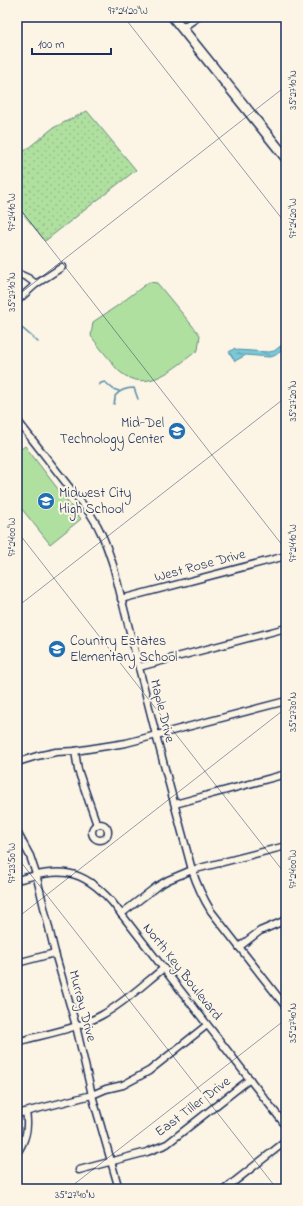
<svg xmlns="http://www.w3.org/2000/svg" width="303" height="1206" viewBox="0 0 303 1206" font-family="'Indie Flower',sans-serif">
	<style>
		.grass { fill: url(#grass-dots); stroke: #66887e }
		.garden { fill: #b0e09f; stroke: #66887e }
		.water { fill: url(#water-ripples); stroke: #548ba7 }
		.lines { fill: none; stroke-linecap: round; stroke-linejoin: round }
		.stream { stroke: #548ba7; stroke-width: 1.5 }
		.street-casing { stroke: #1b2f5e; stroke-width: 9 }
		.primary-casing { stroke: #1b2f5e; stroke-width: 12 }
		.street { stroke: #fcf5e5; stroke-width: 6 }
		.primary { stroke: #fcf5e5; stroke-width: 9 }
		.ticks { fill: none; stroke: #1b2f5e; stroke-width: 1; stroke-opacity: 0.45 }
		.labels { text-anchor: middle; dominant-baseline: central; stroke-width: 4; stroke-linejoin: round; paint-order: stroke }
		.poi-label { font-size: 14px; fill: #1b2f5e; stroke: #fcf5e5; text-anchor: start }
		.street-label { font-size: 14px; fill: #1b2f5e; stroke: #fcf5e5 }
		.neatline { fill: none; stroke: #1b2f5e; stroke-width: 1.5 }
		.ticks-label { font-size: 10px; text-anchor: middle; fill: #1b2f5e }
	</style>
	<defs>
		<pattern id="grass-dots" width="8" height="8" patternUnits="userSpaceOnUse"><rect width="8" height="8" fill="#b0e09f"/><path d="M2 2h.1M6 6h.1" fill="none" stroke="#97c08b" stroke-width="1.8" stroke-linecap="round"/></pattern>
		<pattern id="water-ripples" width="26" height="14" patternUnits="userSpaceOnUse"><rect width="26" height="14" fill="#7ac9d7"/><path d="M2 4q2-2 4 0t4 0M15 11q2-2 4 0t4 0" fill="none" stroke="#63a4b2"/></pattern>
	</defs>
	<rect width="100%" height="100%" fill="#fcf5e5"/>
	<filter id="ink" filterUnits="userSpaceOnUse"><feTurbulence type="fractalNoise" baseFrequency=".025" numOctaves="2"/><feDisplacementMap in="SourceGraphic" scale="8" xChannelSelector="R" yChannelSelector="G"/><feConvolveMatrix kernelMatrix="1 2 1 2 8 2 1 2 1" color-interpolation-filters="sRGB"/></filter>
	<g filter="url(#ink)">
		<polygon class="grass" points="87,111 136,170 45,241 17,206 17,157 53,128"/>
		<g class="garden">
			<path d="M149,282L157,283L200,335L198,350C175,367 148,395 120,372C116,369 113,364 110,360C103,352 97,344 91,336L93,322L117,306Z"/>
			<polygon points="25,446 81,519 50,544 17,503 17,452"/>
		</g>
		<polygon class="water" points="286,342 286,348 274,356 269,357 246,355 235,361 229,352 235,348 236,350 269,352 274,351"/>
		<g class="lines">
			<g class="stream">
				<polyline points="17,326 22,328 38,342"/>
				<polyline points="99,385 101,383 105,382 113,389 119,391"/>
				<path d="M114,404L115,399V396C120,390 127,388 134,388L138,399"/>
				<polyline points="49,1189 50,1187"/>
			</g>
			<defs>
				<g id="street">
					<polyline points="182,28 198,17"/>
					<polyline points="17,273 28,278 36,284"/>
					<polyline points="17,301 36,284 62,267"/>
					<path d="M17,420L91,515C102,531 107,547 113,565L156,735L192,870C197,885 203,898 211,911L286,1007"/>
					<polyline points="121,599 286,556"/>
					<polyline points="139,667 286,628"/>
					<polyline points="75,751 78,770 97,825"/>
					<polyline points="17,763 21,761 37,756 56,752 75,751 126,743 286,701"/>
					<polyline points="175,804 286,774"/>
					<circle cx="100" cy="832" r="8"/>
					<polyline points="17,832 30,856 36,874 55,953 76,1026 92,1095 119,1189"/>
					<path d="M17,880C60,868 81,867 112,902L286,1126"/>
					<polyline points="121,914 156,887 168,880 192,870 286,846"/>
					<polyline points="239,947 260,931 286,920"/>
					<polyline points="17,963 55,953"/>
					<path d="M17,1042C45,1034 77,1029 102,1015C124,1003 145,983 164,968"/>
					<polyline points="17,1114 92,1095 106,1089 123,1085 149,1071 207,1025"/>
					<path d="M17,1153C26,1140 29,1128 26,1112"/>
					<polyline points="79,1170 147,1152 167,1144 250,1079"/>
					<polyline points="225,1189 286,1141"/>
				</g>
				<polyline id="primary" points="173,17 286,158"/>
			</defs>
			<use href="#street" class="street-casing"/>
			<use href="#primary" class="primary-casing"/>
			<use href="#street" class="street"/>
			<use href="#primary" class="primary"/>
		</g>
	</g>
	<path class="ticks" d="M124,17L286,224M17,205L286,550M17,296L286,86M17,531L286,875M17,607L286,397M17,857L277,1189M17,918L286,708M17,1182L22,1189M68,1189L286,1019"/>
	<defs>
		<symbol id="school-disc" viewBox="-11 -11 22 22"><circle r="9.5" fill="#1f6fb2" stroke="#fcf5e5"/><path d="M0-5L7-2L0 1L-7-2ZM-4 1L0 2.5L4 1V4Q0 6-4 4Z" fill="#fff"/></symbol>
	</defs>
	<g fill-rule="evenodd">
		<use href="#school-disc" x="167" y="421" width="20" height="20"/>
		<use href="#school-disc" x="36" y="491" width="20" height="20"/>
		<use href="#school-disc" x="47" y="639" width="20" height="20"/>
	</g>
	<g class="labels">
		<g class="poi-label">
			<text x="164" y="423" text-anchor="end">Mid-Del<tspan x="164" dy="16">Technology Center</tspan></text>
			<text x="59" y="493">Midwest City<tspan x="59" dy="16">High School</tspan></text>
			<text x="70" y="641">Country Estates<tspan x="70" dy="16">Elementary School</tspan></text>
		</g>
		<g class="street-label">
			<text transform="translate(200 566) rotate(-15)">West Rose Drive</text>
			<text transform="translate(162 711) rotate(76)">Maple Drive</text>
			<text transform="translate(182 972) rotate(52)">North Key Boulevard</text>
			<text transform="translate(82 1006) rotate(75)">Murray Drive</text>
			<text transform="translate(193 1107) rotate(-37)">East Tiller Drive</text>
		</g>
	</g>
	<rect width="303" height="1206" fill="none" stroke="#fcf5e5" stroke-width="44"/>
	<path d="M32 48v6h79v-6" fill="none" stroke="#1b2f5e" stroke-width="2"/>
	<text x="38" y="48" font-size="12" fill="#1b2f5e" stroke="#fcf5e5" stroke-width="3" paint-order="stroke">100 m</text>
	<rect x="22" y="22" width="259" height="1162" class="neatline"/>
	<g class="ticks-label">
		<text x="128" y="14">97°24'20"W</text>
		<text transform="translate(292 90) rotate(-90)" y="4">35°27'10"N</text>
		<text transform="translate(11 212) rotate(-90)" y="4">97°24'10"W</text>
		<text transform="translate(292 218) rotate(-90)" y="4">97°24'20"W</text>
		<text transform="translate(11 292) rotate(-90)" y="4">35°27'10"N</text>
		<text transform="translate(292 401) rotate(-90)" y="4">35°27'20"N</text>
		<text transform="translate(11 537) rotate(-90)" y="4">97°24'00"W</text>
		<text transform="translate(292 543) rotate(-90)" y="4">97°24'10"W</text>
		<text transform="translate(292 712) rotate(-90)" y="4">35°27'30"N</text>
		<text transform="translate(11 863) rotate(-90)" y="4">97°23'50"W</text>
		<text transform="translate(292 869) rotate(-90)" y="4">97°24'00"W</text>
		<text transform="translate(292 1023) rotate(-90)" y="4">35°27'40"N</text>
		<text x="75" y="1198">35°27'40"N</text>
	</g>
</svg>
